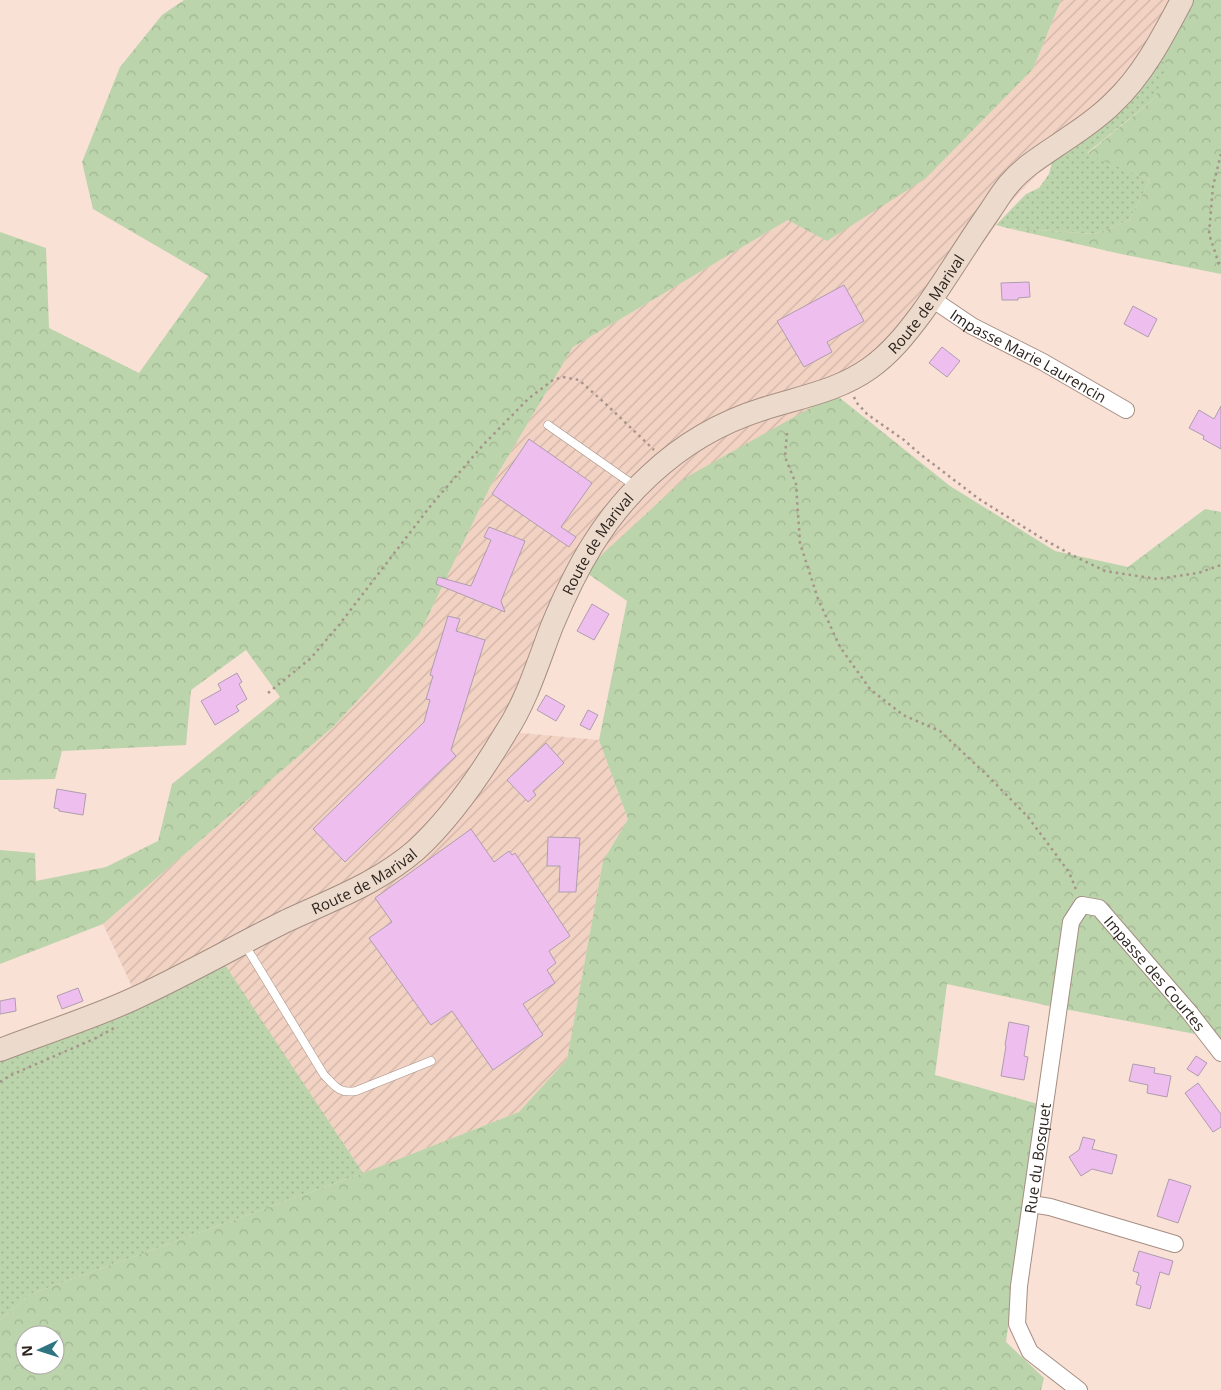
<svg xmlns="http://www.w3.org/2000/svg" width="1221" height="1390" viewBox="0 0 1221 1390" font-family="'Open Sans',sans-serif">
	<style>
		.industrial { fill: url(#industrial-furrows) }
		.green { fill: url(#green-dots) }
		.forest { fill: url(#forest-crowns); fill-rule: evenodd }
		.building { fill: #eebfee; stroke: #ae9dae }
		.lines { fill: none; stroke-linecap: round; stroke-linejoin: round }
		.lane-casing { stroke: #a58e83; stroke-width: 9 }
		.street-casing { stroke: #a58e83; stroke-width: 18 }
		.secondary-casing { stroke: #a58e83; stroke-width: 24 }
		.path { stroke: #a6948b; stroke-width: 2.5; stroke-dasharray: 2.5 4; stroke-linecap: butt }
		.lane { stroke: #fff; stroke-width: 8 }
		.street { stroke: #fff; stroke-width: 16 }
		.secondary { stroke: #ecdbcc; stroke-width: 22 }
		.labels { text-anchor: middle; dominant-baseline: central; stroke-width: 4; stroke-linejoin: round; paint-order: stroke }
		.street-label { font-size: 15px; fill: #2c231e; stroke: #fff }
	</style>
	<defs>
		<pattern id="industrial-furrows" width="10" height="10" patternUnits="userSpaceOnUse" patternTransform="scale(1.25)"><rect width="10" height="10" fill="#f2d2c3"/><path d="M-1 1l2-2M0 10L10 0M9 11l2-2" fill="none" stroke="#d0b4a7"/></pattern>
		<pattern id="green-dots" width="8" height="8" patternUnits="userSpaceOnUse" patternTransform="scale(1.25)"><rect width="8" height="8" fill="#bbd4ab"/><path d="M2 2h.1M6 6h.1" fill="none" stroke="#a1b693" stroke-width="1.8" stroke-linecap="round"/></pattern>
		<pattern id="forest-crowns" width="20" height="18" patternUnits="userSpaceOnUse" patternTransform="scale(1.25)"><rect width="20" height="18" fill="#bbd4ab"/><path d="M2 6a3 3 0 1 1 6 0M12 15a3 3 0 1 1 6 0" fill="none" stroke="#a1b693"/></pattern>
	</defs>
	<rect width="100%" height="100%" fill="#f9e1d5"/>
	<polygon class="industrial" points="1061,0 1187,0 1053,158 1006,206 996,225 902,348 584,571 511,732 599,740 628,819 603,861 567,1059 519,1112 363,1173 223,963 140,1004 103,924 334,726 420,633 490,487 573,347 788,220 1033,69"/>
	<g class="green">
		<polygon points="1157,59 1169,64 1155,98 1087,153 1150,180 1129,220 1095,234 1007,228 996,225 1026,194 1039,188 1049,174 1053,158"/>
		<polygon points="223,962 363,1173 31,1294 0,1320 0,1053"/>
	</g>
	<g class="forest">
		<polygon points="184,0 1061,0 1033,69 925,179 827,241 788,220 573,347 490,487 420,633 334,726 103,924 0,964 0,850 35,853 36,881 106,867 158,841 172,784 280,697 246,650 191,690 186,745 62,751 55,779 0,780 0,232 46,248 49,328 139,373 208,276 93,209 82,162 120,67 162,15"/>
		<polygon points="1187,0 1221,0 1221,274 1121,254 1007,228 1095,234 1129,220 1150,180 1087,154 1155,98 1168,64 1157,59"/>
		<path d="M835,394L950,486L1055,551L1128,567L1205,509L1221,512V1039L1054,1007L947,984L935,1075L1038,1104L1006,1342L1044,1378L1041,1390H0V1320L31,1294L363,1173L519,1112L567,1059L603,861L628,819L599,740L627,601L584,571L685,478ZM25,1335H55V1365H25Z"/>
	</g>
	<g class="building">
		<polygon points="1029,282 1030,297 1018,298 1018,300 1002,300 1001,283"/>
		<polygon points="844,285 864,321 827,342 832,352 804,367 777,321"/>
		<polygon points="1133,306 1157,319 1148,337 1124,324"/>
		<polygon points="942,347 960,361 947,377 929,363"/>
		<polygon points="1221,406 1221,449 1203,439 1204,436 1189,428 1199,410 1214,419"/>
		<polygon points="529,439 592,483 561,527 576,537 569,547 492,494"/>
		<polygon points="489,527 525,541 501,601 505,612 436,584 438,577 471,586 491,540 484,537"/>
		<polygon points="592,604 609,614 594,640 577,631"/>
		<polygon points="448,616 460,619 456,631 485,640 451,750 456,756 345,862 313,829 424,722 430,700 426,699 433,676 430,675"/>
		<polygon points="237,673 242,682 239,684 247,699 236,706 239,711 215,725 201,701 221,690 218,684"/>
		<polygon points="546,695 565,706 556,721 537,710"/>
		<polygon points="588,710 598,715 590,730 580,725"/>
		<polygon points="546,743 564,763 533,791 536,795 528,802 507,780"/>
		<polygon points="57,789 86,794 83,815 59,811 59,809 54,808"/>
		<polygon points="471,829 494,862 509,851 512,855 515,853 570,936 549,951 556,963 547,970 555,983 523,1004 543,1035 493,1070 452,1011 431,1025 369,938 392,922 375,898"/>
		<polygon points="548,837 580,838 576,892 559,892 560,866 547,866"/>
		<polygon points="78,988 83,1001 62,1009 57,996"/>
		<polygon points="15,998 16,1011 0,1014 0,1001"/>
		<polygon points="1009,1022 1029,1026 1024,1056 1028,1057 1024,1080 1001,1076 1006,1046 1005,1045"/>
		<polygon points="1196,1056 1207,1063 1198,1076 1187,1069"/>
		<polygon points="1133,1064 1155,1068 1154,1073 1171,1076 1167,1097 1147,1093 1148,1085 1129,1081"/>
		<polygon points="1198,1083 1221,1114 1221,1127 1213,1132 1185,1093"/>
		<polygon points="1083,1137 1095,1140 1092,1149 1117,1155 1112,1174 1092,1169 1081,1176 1069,1157 1079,1150"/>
		<polygon points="1169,1179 1191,1186 1178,1223 1157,1216"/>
		<polygon points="1139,1251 1173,1261 1169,1275 1160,1272 1150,1309 1136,1305 1141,1286 1136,1284 1139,1273 1133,1271"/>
	</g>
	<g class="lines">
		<defs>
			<g id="lane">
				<polyline points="548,425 635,486"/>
				<path d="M245,945L324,1075C335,1086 339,1094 356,1091L431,1061"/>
			</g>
			<g id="street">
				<path id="s1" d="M932,299L972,326L1043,362L1126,410"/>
				<polyline points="1031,1204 1050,1207 1175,1244"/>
				<path id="s2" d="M1079,1390L1030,1352L1017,1324L1019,1286L1071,922L1082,905L1099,908L1190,1013L1221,1053"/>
			</g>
			<g id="secondary">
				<path id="s3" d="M0,1050C44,1033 89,1019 131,1000C184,976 234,947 286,921C331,900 378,883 416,850C452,817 481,774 506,732C527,700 538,662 552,626C576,568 603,518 650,475C682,445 721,422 763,409C800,397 838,391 870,368C891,353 906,334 921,314C945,281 966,245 990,211C996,202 1002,192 1009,184C1025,165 1048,152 1068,138C1083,128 1100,116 1113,103C1143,75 1163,36 1182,0"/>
			</g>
		</defs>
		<use href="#lane" class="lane-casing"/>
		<use href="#street" class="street-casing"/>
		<use href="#secondary" class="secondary-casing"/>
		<g class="path">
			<polyline points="1221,154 1213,186 1209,234 1219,264 1221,265"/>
			<polyline points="854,397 856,402 867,414 904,440 920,454 979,499 1043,539 1074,556 1105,571 1157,579 1198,573 1221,565"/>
			<polyline points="787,433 785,457 796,484 800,543 818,599 840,647 870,689 903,715 940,731 988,776 1028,817 1069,872 1077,892"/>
			<polyline points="268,693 311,658 339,625 432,504 484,444 528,399 553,380 563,377 579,380 608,406 654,450"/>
			<polyline points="0,1082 11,1075 96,1038 114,1028"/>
		</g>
		<use href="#lane" class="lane"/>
		<use href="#street" class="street"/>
		<use href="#secondary" class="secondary"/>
	</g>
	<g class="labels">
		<g class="street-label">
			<text stroke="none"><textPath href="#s3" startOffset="1242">Route de Marival</textPath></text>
			<text stroke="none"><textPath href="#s1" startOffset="112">Impasse Marie Laurencin</textPath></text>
			<text stroke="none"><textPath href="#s3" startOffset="822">Route de Marival</textPath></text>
			<text stroke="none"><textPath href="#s3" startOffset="402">Route de Marival</textPath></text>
			<text stroke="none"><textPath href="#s2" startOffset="622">Impasse des Courtes</textPath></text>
			<text stroke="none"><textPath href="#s2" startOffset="260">Rue du Bosquet</textPath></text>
		</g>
	</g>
	<g transform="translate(40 1350) rotate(266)"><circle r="24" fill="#ffffff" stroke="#aba7a5"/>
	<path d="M0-4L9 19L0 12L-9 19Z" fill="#2e7581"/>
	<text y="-8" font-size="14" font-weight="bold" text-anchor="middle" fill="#2c231e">N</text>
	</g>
</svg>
